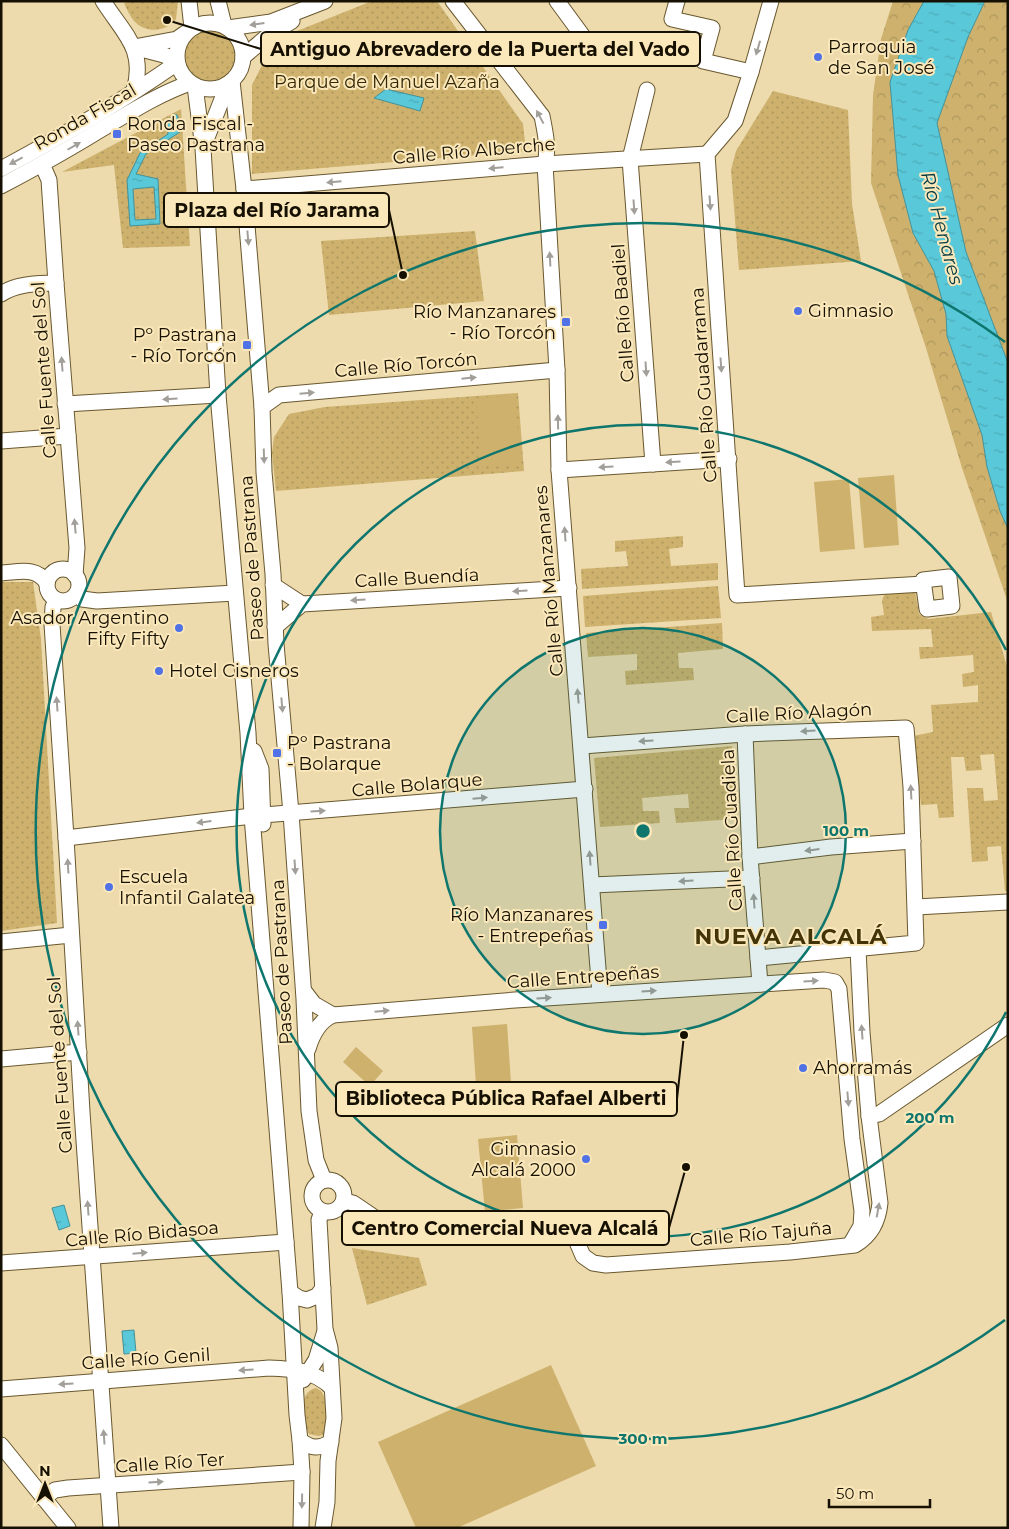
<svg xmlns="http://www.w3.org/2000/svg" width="1009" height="1529" viewBox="0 0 1009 1529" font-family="Montserrat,sans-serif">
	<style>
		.green { fill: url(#green-dots) }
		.forest { fill: url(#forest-crowns) }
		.pitch { fill: #cdb16d }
		.water { fill: url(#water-ripples); stroke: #459198; fill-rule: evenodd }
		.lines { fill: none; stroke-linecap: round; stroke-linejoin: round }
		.minor-casing { stroke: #69582f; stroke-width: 17 }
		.minor { stroke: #fff; stroke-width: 15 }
		.oneway { fill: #a29f9a }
		.ring { fill: none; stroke: #0f766e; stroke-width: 2.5 }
		.poi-dot { fill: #5072e6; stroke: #fae7ba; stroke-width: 2 }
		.labels { text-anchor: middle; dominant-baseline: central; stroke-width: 4; stroke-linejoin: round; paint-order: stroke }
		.poi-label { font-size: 18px; fill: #161002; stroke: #fae7ba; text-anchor: start }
		.park-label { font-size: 18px; fill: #362906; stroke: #fae7ba }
		.street-label { font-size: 18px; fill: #161002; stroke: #fae7ba }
		.water-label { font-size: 19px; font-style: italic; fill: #053b42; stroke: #fae7ba }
		.district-label { font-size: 22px; font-weight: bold; letter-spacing: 1px; fill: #433407; stroke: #fae7ba }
		.centre { fill: #0f766e; stroke: #fae7ba; stroke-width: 2.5 }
		.ring-label { font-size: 15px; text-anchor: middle; font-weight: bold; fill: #0f766e; stroke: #fae7ba; stroke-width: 4; stroke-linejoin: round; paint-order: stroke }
		.leader { fill: none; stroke: #161002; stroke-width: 2 }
		.callout-dot { fill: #161002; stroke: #fae7ba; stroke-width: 2 }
		.callout { fill: #fae7ba; stroke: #161002; stroke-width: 2 }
		.callout-label { font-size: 19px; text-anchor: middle; font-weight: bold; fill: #161002 }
	</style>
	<defs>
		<pattern id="green-dots" width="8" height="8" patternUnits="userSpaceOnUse" patternTransform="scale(1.25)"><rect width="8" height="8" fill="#cdb16d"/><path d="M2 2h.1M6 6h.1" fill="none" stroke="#af975d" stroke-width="1.8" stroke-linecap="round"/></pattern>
		<pattern id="forest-crowns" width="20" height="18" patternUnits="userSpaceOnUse" patternTransform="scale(1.25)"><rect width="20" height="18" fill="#cdb16d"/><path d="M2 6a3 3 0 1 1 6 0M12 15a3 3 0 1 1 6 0" fill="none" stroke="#af975d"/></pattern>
		<pattern id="water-ripples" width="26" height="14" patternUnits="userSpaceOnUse" patternTransform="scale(1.25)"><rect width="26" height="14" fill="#59c8d8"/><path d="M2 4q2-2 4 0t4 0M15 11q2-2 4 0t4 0" fill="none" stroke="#4dabb8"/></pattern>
	</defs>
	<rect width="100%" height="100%" fill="#eddaad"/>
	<g class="green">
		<path d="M132,1H178L176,19C166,32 146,34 134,21C130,16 127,10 124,3Z"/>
		<polygon points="372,1 437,1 523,124 526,151 252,174 252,85 265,59 287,35"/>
		<circle cx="210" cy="56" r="25"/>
		<polygon points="773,91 848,110 852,204 861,261 739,270 731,170 736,151"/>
		<polygon points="181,109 190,246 123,248 114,165 62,172"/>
		<polygon points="475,231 484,301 329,315 321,241"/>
		<polygon points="518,393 524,471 276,491 272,453 274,437 289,414 325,407"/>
		<polygon points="683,536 683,547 669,549 671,566 718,563 718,580 582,589 581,569 628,566 626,551 615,552 615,541"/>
		<polygon points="1,582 33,582 41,639 57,923 1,931"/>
		<polygon points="914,585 919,614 928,619 991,612 1008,670 1008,891 1005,891 1001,846 987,847 988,861 972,862 967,788 983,788 984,801 998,800 994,754 980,755 982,770 966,771 964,757 951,757 954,817 939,818 937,804 921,805 913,736 933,732 931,705 978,702 978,685 963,687 962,674 974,672 973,655 920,659 919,647 933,647 931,629 872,631 871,617 884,615 882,601 887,586"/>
		<polygon points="718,586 721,618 585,627 583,596"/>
		<polygon points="722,623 723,649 678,653 679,668 693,668 694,680 626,685 625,671 637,670 637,654 588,657 586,633"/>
		<polygon points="732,746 736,819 676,823 674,808 689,808 688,794 642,798 643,811 659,811 660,823 600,827 594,758"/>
		<polygon points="352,1248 419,1258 427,1285 367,1305"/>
		<path d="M316,1388L321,1391C329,1403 330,1422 323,1435L318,1436L309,1434C302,1423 297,1391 316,1388Z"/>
	</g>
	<g class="forest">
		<polygon points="893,1 924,1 908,30 890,82 898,175 913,233 934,271 946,314 947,336 982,435 987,467 1000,511 1008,529 1008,603 962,468 926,348 871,183 873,95 881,39"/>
		<polygon points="985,1 1008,1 1008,363 966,252 937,123 968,37"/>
	</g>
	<g class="pitch">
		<polygon points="515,396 521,463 481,466 476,398"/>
		<polygon points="894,475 899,545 864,548 858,478"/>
		<polygon points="849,479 855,549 820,552 814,482"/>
		<polygon points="507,1024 511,1083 476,1085 472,1027"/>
		<polygon points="356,1047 383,1071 370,1086 343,1062"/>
		<polygon points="517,1135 523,1208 485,1212 478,1139"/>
		<polygon points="551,1365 596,1466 457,1528 416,1528 378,1442"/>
	</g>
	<g class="water">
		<polygon points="924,1 985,1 968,37 937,123 966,252 1008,363 1008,529 1000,511 987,467 982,435 947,336 946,314 934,271 913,233 898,175 890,82 908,30"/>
		<polygon points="386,89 424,98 420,111 374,98"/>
		<path d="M174,114L177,115C180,121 177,127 180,132L146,154L136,174L158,179L160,224L130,226L127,180L140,153L168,134L167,121ZM154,187L156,219L135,220L133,189Z"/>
		<polygon points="64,1205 70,1226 59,1230 52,1208"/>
		<polygon points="134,1330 136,1353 124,1354 122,1331"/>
	</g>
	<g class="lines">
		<defs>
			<g id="minor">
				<path d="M103,1C124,34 146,49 134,91"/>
				<polyline points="189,1 192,28"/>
				<polyline points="218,1 224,25"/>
				<path d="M453,1L542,116C545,131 549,149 545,164L557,370L559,470L600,994"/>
				<polyline points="557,1 590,46"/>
				<polyline points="677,1 672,19 712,28 703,61 751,72"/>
				<polyline points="771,1 751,72 735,121 707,154 737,595 924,584"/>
				<circle cx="210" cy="56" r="33"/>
				<polyline points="228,28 271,22 325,1"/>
				<polyline points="134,47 177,39 184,34"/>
				<polyline points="141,49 164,55 176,60"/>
				<polyline points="243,57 269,35 292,21"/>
				<polyline points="232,81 244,189 262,407 264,472 273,574 276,644 291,813 304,999 309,1111 316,1160 324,1180"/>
				<polyline points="195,86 203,148 218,395 248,733 252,816 290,1292 297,1415 300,1440 302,1472 301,1528"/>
				<polyline points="647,90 630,159 653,464"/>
				<polyline points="204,145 228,84"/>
				<polyline points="42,164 49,180 56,283 77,548 75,575"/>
				<path d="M1,169C61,137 121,102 177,63"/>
				<path d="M1,186C33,169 64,152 95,133C126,115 156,95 190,83"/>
				<polyline points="244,189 545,164 707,154"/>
				<path d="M1,294C18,283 37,284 56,283"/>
				<polyline points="65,404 218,395"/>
				<polyline points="262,407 279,395 557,370"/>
				<polyline points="1,441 68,436"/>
				<polyline points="559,470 729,459"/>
				<circle cx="63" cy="585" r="16"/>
				<path d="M1,573C19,572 36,566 47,583"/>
				<polygon points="949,577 952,606 927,609 923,580"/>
				<polyline points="273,585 302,604"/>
				<polyline points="76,595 82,599 97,601 235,593"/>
				<polyline points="57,600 53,607 52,624 66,838 82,1112 111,1528"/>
				<polyline points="275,627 302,604 569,588"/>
				<polyline points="745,734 750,857 760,984"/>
				<polyline points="582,746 745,734 906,728 911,787 916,943 758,958"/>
				<polyline points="254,751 261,769 263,824"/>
				<polyline points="66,838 252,816 585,789"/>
				<polyline points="750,857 831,847 913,841"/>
				<polyline points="592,885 752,878"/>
				<polyline points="916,907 1008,902"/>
				<polyline points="1,942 71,935"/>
				<polyline points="304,991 314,1004 333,1015"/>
				<path d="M308,1049C312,1035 319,1021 333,1015L515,1000L824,980L835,982L839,989L852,1139L862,1211L861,1226L850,1245"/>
				<polyline points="1,1059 79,1052"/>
				<polyline points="869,1116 879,1114 1008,1025"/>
				<circle cx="328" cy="1196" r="16"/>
				<path d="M344,1201L353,1203L384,1224L409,1230L534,1222H559L566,1227L577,1242L583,1256L593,1263L606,1265L790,1252L855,1245C871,1235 878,1222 880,1203L869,1116L862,1032L858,949"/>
				<polyline points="322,1211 319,1220 325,1329 330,1348 334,1418 328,1461 327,1502 323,1528"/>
				<polyline points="1,1263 286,1242"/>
				<polyline points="290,1292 299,1298 307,1300 317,1296 323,1288"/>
				<polyline points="303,1380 316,1360 325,1331"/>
				<path d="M1,1389L269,1368C293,1369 314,1370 332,1388"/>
				<path d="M300,1440C311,1449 319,1449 331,1442"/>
				<polyline points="1,1445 68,1528"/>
				<polyline points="43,1498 55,1490 68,1488 302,1472"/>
			</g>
		</defs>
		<use href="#minor" class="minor-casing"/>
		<use href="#minor" class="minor"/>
	</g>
	<defs><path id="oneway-solid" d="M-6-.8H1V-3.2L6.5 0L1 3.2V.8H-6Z" transform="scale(1.25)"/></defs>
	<g class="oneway">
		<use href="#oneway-solid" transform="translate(257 24) rotate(172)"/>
		<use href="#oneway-solid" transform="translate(758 48) rotate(106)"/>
		<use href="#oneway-solid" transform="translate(540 117) rotate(-118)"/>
		<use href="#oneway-solid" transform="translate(74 146) rotate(-30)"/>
		<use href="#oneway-solid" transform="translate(16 161) rotate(152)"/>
		<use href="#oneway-solid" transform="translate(496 168) rotate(175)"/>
		<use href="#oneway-solid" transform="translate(334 182) rotate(175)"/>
		<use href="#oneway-solid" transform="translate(710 203) rotate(86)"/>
		<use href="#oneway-solid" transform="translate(634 207) rotate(86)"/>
		<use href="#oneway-solid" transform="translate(248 238) rotate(85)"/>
		<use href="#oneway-solid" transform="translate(550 259) rotate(-93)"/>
		<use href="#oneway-solid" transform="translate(62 364) rotate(-94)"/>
		<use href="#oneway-solid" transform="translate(721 365) rotate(86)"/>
		<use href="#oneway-solid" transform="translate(646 369) rotate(86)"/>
		<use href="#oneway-solid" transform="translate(469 378) rotate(-6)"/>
		<use href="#oneway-solid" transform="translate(307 393) rotate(-5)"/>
		<use href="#oneway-solid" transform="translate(170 399) rotate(177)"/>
		<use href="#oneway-solid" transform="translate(558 422) rotate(-91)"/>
		<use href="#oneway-solid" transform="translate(264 456) rotate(88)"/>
		<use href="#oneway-solid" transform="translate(673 462) rotate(176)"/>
		<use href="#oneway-solid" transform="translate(606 467) rotate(176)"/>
		<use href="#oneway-solid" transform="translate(75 526) rotate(-95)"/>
		<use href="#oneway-solid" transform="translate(565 534) rotate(-94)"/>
		<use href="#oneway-solid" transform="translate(520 591) rotate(177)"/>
		<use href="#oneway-solid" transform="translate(358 600) rotate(177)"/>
		<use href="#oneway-solid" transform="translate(578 696) rotate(-95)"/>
		<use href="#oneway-solid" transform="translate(57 704) rotate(-94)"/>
		<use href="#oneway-solid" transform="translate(282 705) rotate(85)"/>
		<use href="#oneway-solid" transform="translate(808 731) rotate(177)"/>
		<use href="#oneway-solid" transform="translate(646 741) rotate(176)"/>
		<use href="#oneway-solid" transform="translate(911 792) rotate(-93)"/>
		<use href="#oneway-solid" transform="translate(480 798) rotate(-5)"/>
		<use href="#oneway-solid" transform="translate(318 811) rotate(-4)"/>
		<use href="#oneway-solid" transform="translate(204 822) rotate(173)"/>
		<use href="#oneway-solid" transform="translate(812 850) rotate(173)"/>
		<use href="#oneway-solid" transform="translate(590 858) rotate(-94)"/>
		<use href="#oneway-solid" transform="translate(68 866) rotate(-93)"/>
		<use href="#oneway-solid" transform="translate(295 867) rotate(86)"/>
		<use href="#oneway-solid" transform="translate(686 881) rotate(177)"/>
		<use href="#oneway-solid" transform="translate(754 901) rotate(-94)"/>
		<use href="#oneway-solid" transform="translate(811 981) rotate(-4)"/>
		<use href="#oneway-solid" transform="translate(649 991) rotate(-4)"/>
		<use href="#oneway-solid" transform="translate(544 998) rotate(-4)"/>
		<use href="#oneway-solid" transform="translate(382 1011) rotate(-5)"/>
		<use href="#oneway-solid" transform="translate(78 1028) rotate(-94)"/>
		<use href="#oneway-solid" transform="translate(862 1032) rotate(-94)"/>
		<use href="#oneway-solid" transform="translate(848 1099) rotate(85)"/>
		<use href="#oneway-solid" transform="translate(88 1208) rotate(-94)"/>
		<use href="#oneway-solid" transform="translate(878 1210) rotate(-80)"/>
		<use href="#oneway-solid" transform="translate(140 1253) rotate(-5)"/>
		<use href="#oneway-solid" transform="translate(246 1370) rotate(176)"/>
		<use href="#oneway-solid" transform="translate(66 1384) rotate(176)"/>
		<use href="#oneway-solid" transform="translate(104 1437) rotate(-94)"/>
		<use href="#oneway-solid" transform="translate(156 1482) rotate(-4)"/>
		<use href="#oneway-solid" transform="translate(302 1501) rotate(91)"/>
	</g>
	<circle cx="643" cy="831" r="203" fill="#0f766e" fill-opacity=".12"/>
	<g class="ring">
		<circle cx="643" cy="831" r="203"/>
		<path d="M1006 1012A406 406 0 1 1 1006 650"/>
		<path d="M1005 1320A608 608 0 1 1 1005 342"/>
	</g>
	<g class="poi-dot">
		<circle cx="818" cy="57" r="5"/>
		<rect x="112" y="129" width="10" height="10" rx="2.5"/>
		<circle cx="798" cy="311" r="5"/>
		<rect x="561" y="317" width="10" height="10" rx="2.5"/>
		<rect x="242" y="340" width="10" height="10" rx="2.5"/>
		<circle cx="179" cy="628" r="5"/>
		<circle cx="159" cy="671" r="5"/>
		<rect x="272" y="748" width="10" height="10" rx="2.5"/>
		<circle cx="109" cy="887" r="5"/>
		<rect x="598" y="920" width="10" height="10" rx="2.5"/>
		<circle cx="803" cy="1068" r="5"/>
		<circle cx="586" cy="1159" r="5"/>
	</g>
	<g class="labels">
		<g class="poi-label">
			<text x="828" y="47">Parroquia<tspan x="828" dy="21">de San José</tspan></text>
			<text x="127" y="124">Ronda Fiscal -<tspan x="127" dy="21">Paseo Pastrana</tspan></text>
			<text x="808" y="311">Gimnasio</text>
			<text x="556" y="312" text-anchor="end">Río Manzanares<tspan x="556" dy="21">- Río Torcón</tspan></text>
			<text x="237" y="335" text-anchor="end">Pº Pastrana<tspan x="237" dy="21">- Río Torcón</tspan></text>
			<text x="169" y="618" text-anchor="end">Asador Argentino<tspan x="169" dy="21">Fifty Fifty</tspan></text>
			<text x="169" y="671">Hotel Cisneros</text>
			<text x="287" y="743">Pº Pastrana<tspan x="287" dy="21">- Bolarque</tspan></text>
			<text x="119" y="877">Escuela<tspan x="119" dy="21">Infantil Galatea</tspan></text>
			<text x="593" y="915" text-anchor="end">Río Manzanares<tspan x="593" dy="21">- Entrepeñas</tspan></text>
			<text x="813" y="1068">Ahorramás</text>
			<text x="576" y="1149" text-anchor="end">Gimnasio<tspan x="576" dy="21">Alcalá 2000</tspan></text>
		</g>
		<g class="park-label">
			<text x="387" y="82">Parque de Manuel Azaña</text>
		</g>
		<g class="street-label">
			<text transform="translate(85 117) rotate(-30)">Ronda Fiscal</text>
			<text transform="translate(474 151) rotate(-5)">Calle Río Alberche</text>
			<text transform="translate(623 313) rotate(-94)">Calle Río Badiel</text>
			<text transform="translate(406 365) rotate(-5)">Calle Río Torcón</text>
			<text transform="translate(44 370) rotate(-94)">Calle Fuente del Sol</text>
			<text transform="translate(704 385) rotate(-94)">Calle Río Guadarrama</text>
			<text transform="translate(252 558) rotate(-94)">Paseo de Pastrana</text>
			<text transform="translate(417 578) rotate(-3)">Calle Buendía</text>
			<text transform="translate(549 581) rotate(-95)">Calle Río Manzanares</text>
			<text transform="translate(799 713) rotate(-3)">Calle Río Alagón</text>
			<text transform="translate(417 785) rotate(-5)">Calle Bolarque</text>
			<text transform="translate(732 830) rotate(-93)">Calle Río Guadiela</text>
			<text transform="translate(282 962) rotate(-93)">Paseo de Pastrana</text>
			<text transform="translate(583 977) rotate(-4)">Calle Entrepeñas</text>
			<text transform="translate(60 1065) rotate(-94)">Calle Fuente del Sol</text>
			<text transform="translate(142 1234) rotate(-5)">Calle Río Bidasoa</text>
			<text transform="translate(761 1234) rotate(-5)">Calle Río Tajuña</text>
			<text transform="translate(146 1359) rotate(-4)">Calle Río Genil</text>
			<text transform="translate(170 1463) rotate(-4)">Calle Río Ter</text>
		</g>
		<g class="water-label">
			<text transform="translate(942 228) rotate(75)">Río Henares</text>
		</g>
		<g class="district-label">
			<text x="791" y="936">NUEVA ALCALÁ</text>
		</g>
	</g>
	<circle cx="643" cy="831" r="8" class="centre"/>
	<g class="ring-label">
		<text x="846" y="836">100 m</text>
		<text x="930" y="1123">200 m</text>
		<text x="643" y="1444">300 m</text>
	</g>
	<path class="leader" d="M167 20L261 49M403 275L389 210M684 1035L677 1099M686 1167L669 1228"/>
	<g class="callout-dot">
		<circle cx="167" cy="20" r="5"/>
		<circle cx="403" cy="275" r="5"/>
		<circle cx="684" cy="1035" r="5"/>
		<circle cx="686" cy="1167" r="5"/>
	</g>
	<g class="callout">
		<rect x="261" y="32" width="439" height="34" rx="5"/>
		<rect x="164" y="193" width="225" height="34" rx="5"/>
		<rect x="336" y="1082" width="341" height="34" rx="5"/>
		<rect x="342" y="1211" width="327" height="34" rx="5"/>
	</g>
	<g class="callout-label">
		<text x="480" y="56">Antiguo Abrevadero de la Puerta del Vado</text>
		<text x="277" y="217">Plaza del Río Jarama</text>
		<text x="506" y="1105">Biblioteca Pública Rafael Alberti</text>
		<text x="505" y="1235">Centro Comercial Nueva Alcalá</text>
	</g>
	<rect width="1009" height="1529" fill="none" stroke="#161002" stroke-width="5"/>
	<g transform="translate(45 1484)" stroke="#fae7ba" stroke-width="4" paint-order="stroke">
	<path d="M0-4L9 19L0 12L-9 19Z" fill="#161002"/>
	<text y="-8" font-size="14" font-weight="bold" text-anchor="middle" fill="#161002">N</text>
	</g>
	<path d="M829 1499v8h101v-8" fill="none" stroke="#161002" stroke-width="2.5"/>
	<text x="836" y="1499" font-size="15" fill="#161002" stroke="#fae7ba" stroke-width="4" paint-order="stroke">50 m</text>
</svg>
